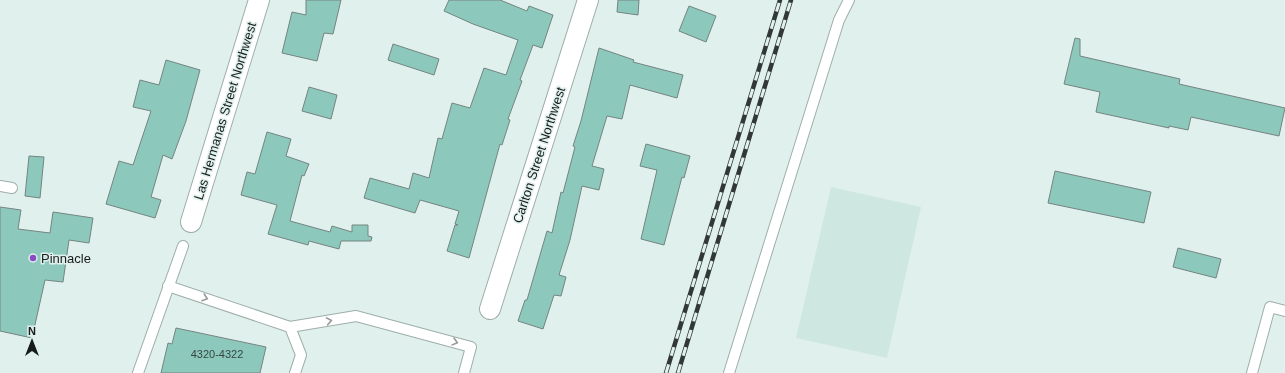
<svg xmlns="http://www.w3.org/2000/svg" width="1285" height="373" viewBox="0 0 1285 373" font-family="Arial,sans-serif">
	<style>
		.built { fill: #cee7e1 }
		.building { fill: #8cc9bc; stroke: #758480 }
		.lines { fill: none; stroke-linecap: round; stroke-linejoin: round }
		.lane-casing { stroke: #9eaeaa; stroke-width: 12 }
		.street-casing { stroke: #9eaeaa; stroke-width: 22 }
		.lane { stroke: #fff; stroke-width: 10 }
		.street { stroke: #fff; stroke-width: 20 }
		.rail-casing { stroke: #313837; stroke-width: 4.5 }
		.rail { stroke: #e0f0ec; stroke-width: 3; stroke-dasharray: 9; stroke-linecap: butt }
		.oneway { stroke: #969998 }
		.poi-dot { fill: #894bc1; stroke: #e0f0ec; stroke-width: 1.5 }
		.labels { text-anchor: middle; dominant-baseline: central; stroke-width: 3; stroke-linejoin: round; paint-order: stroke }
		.number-label { font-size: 11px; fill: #344743 }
		.street-label { font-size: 13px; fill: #161c1b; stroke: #e0f0ec }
		.poi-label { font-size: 13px; fill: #161c1b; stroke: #e0f0ec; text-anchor: start }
	</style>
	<rect width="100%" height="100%" fill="#e0f0ec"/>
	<polygon class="built" points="831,187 921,207 887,358 796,338"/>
	<g class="building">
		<polygon points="306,0 341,0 333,34 324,33 317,61 282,53 292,12 306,15"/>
		<polygon points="449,0 500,0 527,11 529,6 553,15 542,48 533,45 520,80 522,81 508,119 510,120 502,145 500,144 469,258 447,251 455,225 458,225 455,224 459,211 420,200 415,213 364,198 370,178 409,189 413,173 429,178 438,138 442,139 452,103 470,108 484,68 506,75 518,40 473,24 444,11"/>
		<polygon points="618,0 639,0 638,15 617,12"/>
		<polygon points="689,6 716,16 706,42 679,31"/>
		<polygon points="1075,38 1080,39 1080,56 1180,79 1179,84 1285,108 1279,136 1191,117 1188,130 1169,126 1169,128 1096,112 1100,92 1064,84"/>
		<polygon points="393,44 439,59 434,75 388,60"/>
		<polygon points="599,48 634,60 633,62 683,75 677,98 630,85 622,119 607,116 592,166 604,169 599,190 582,186 570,240 559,275 566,277 561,296 554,295 543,329 518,321 525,300 527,300 547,231 552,233 561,192 563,193 575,147 573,146 581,121"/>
		<polygon points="166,60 200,70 186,121 172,159 163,155 151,197 161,200 155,218 106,204 119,161 133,165 151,111 133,107 140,80 159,85"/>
		<polygon points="309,87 337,95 331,119 302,111"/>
		<polygon points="267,132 291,139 286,156 309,164 304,176 302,175 290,221 330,232 332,226 352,232 352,225 368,225 368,236 372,237 371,241 341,241 339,249 309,241 308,245 268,234 277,205 241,195 247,172 255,174"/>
		<polygon points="646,144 690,156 684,178 682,177 664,245 641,239 657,170 640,166"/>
		<polygon points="29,156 44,157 40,198 25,196"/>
		<polygon points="1055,171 1151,192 1144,223 1048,203"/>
		<polygon points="0,207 21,210 18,229 50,233 53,212 93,218 89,243 69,240 63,282 45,280 32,338 0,331"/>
		<polygon points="1178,248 1221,259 1216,278 1173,267"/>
		<polygon points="176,328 266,347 260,373 161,373 168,343 172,344"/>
	</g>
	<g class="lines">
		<defs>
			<g id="lane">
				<polyline points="0,186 12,188"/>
				<polyline points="168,286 290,327 301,355 295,373"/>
				<polyline points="290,327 356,316 471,347 464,373"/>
				<polyline points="138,373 183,246"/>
				<polyline points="729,373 839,20 849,0"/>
				<polyline points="1252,373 1270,307 1285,311"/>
			</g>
			<g id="street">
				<polyline points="191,222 259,0"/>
				<polyline points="490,309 588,0"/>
			</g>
		</defs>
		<use href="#lane" class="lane-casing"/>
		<use href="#street" class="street-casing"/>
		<use href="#lane" class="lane"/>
		<use href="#street" class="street"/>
		<defs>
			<g id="rail">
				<polyline points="666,373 780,0"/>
				<polyline points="678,373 791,0"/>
			</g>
		</defs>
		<use href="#rail" class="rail-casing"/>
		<use href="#rail" class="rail"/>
	</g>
	<defs><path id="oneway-chevron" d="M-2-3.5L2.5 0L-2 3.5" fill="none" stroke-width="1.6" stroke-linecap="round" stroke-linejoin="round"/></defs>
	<g class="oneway">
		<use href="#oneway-chevron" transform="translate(205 298) rotate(19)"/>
		<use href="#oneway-chevron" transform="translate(329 321) rotate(-10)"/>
		<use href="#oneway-chevron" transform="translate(455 342) rotate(15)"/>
	</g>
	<circle class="poi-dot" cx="33" cy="258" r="4"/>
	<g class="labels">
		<g class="number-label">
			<text x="217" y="354">4320-4322</text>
		</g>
		<g class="street-label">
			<text transform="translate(225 111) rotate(-73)">Las Hermanas Street Northwest</text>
			<text transform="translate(539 155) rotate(-72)">Carlton Street Northwest</text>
		</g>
		<g class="poi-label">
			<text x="41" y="258">Pinnacle</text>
		</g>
	</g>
	<g transform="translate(32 341)" stroke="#e0f0ec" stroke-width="3" paint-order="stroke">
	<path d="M0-3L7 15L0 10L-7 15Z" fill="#161c1b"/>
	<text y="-6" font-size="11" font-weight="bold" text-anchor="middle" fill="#161c1b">N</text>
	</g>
</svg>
